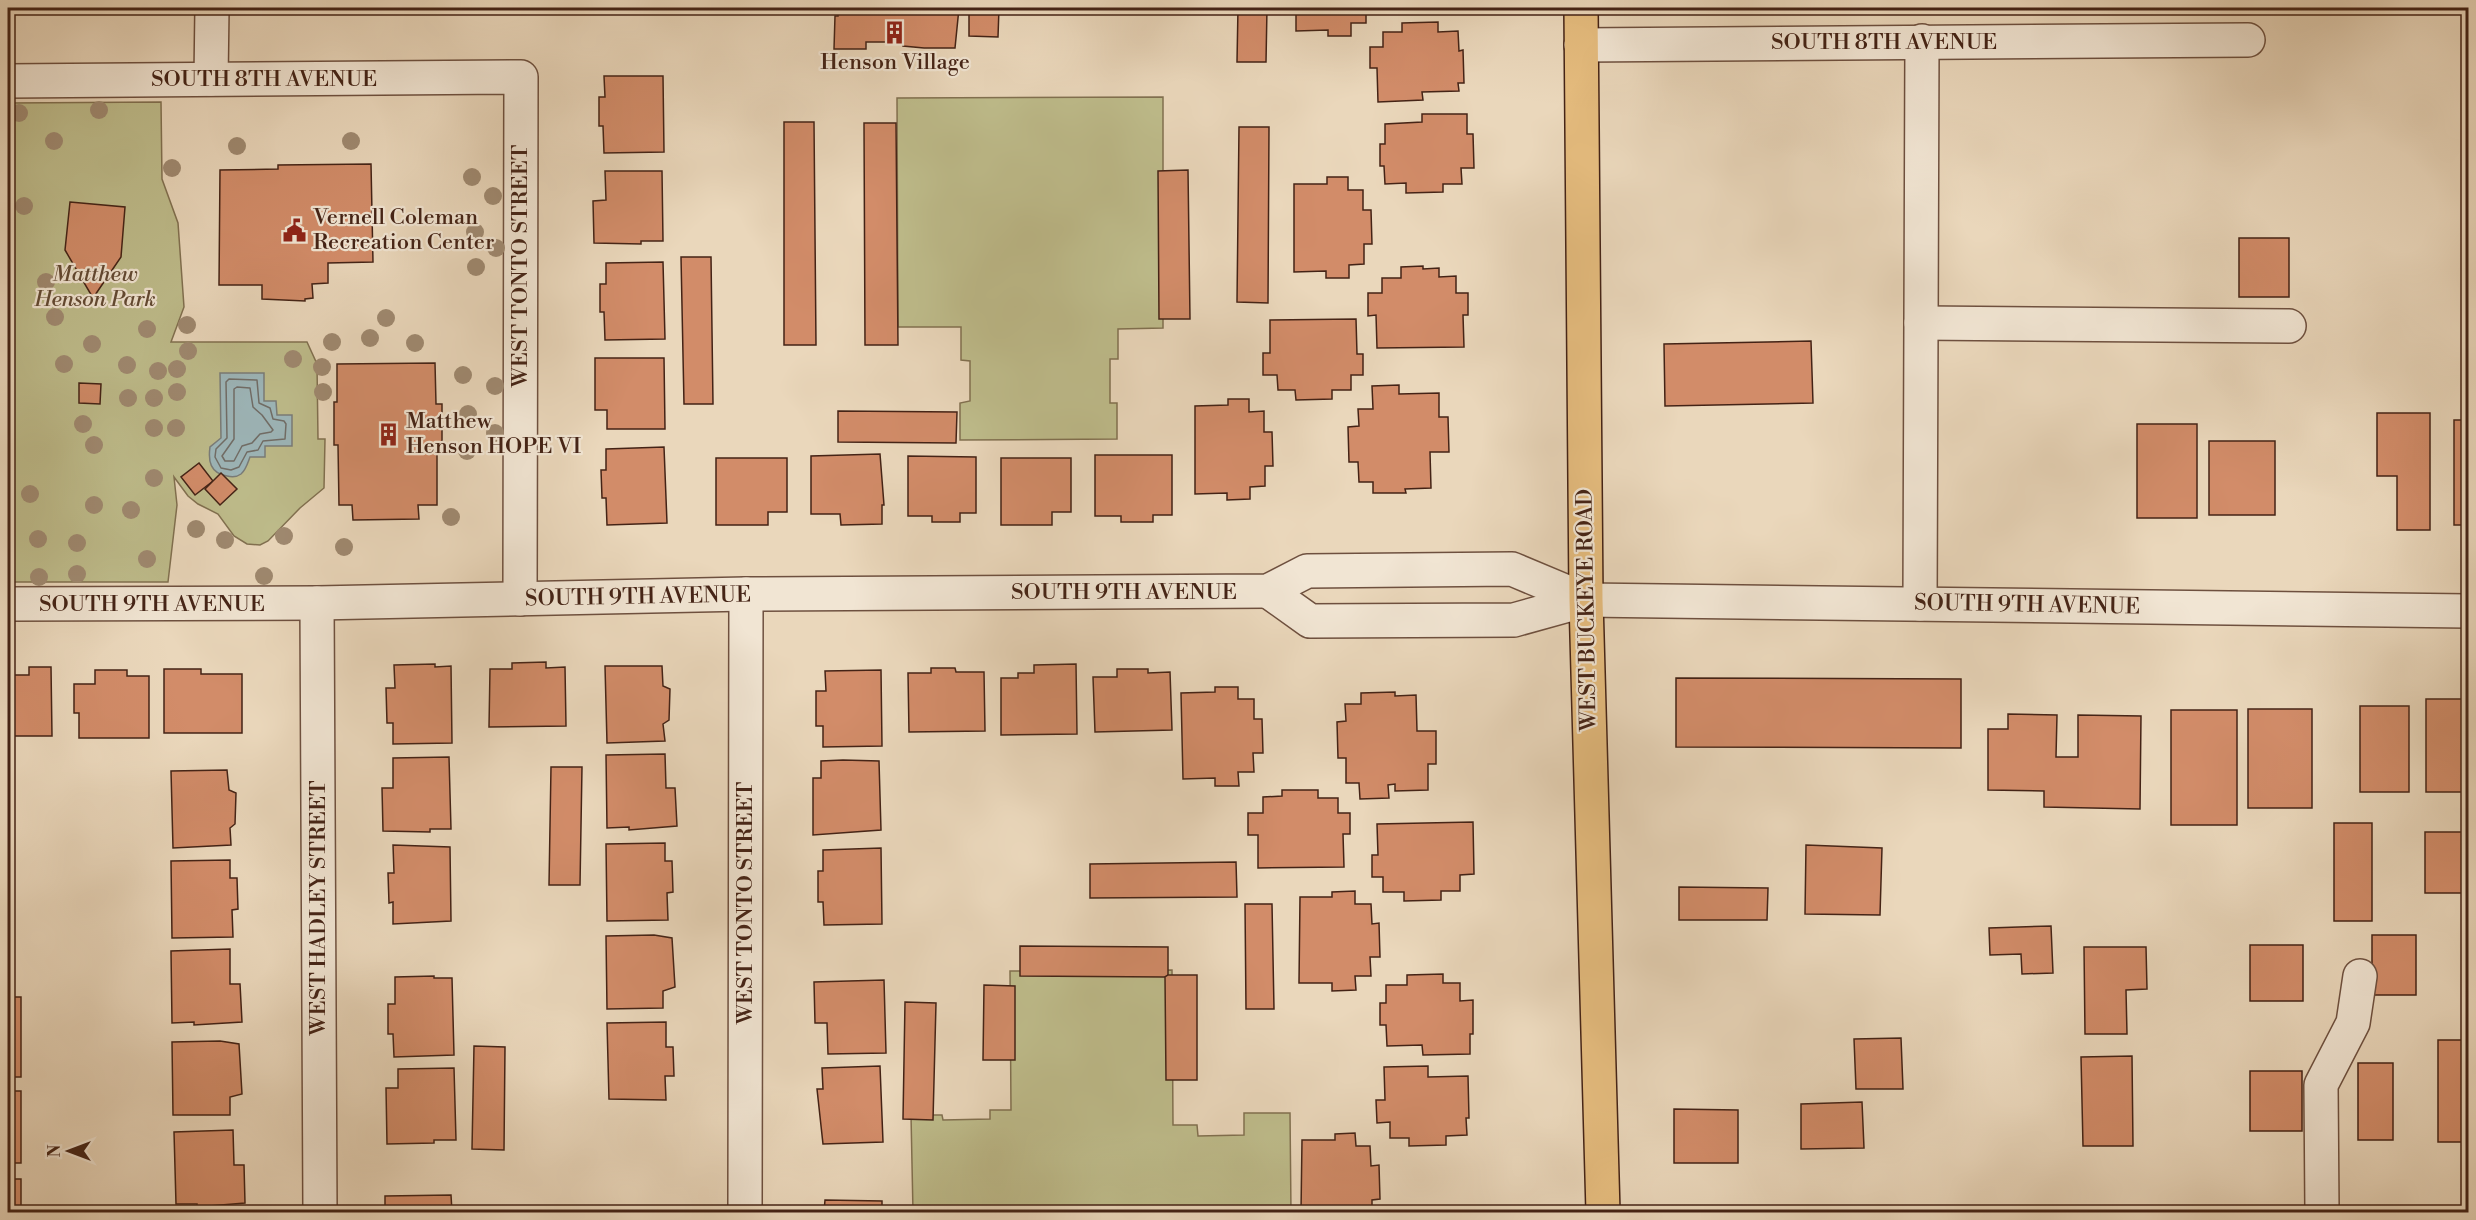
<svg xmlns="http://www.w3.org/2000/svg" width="2476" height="1220" viewBox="0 0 2476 1220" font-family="'Libre Bodoni',serif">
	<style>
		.green { fill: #bebc8b; stroke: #817050; stroke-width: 1.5 }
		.water { fill: #9db7bb; stroke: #797c79; stroke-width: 1.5 }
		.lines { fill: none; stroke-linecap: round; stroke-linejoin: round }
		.shore { stroke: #706d68; stroke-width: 1.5 }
		.building { fill: #d28c69; stroke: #442316; stroke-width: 1.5 }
		.minor-casing { stroke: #6e503f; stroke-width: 36 }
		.major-casing { stroke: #442316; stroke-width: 36 }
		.minor { stroke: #f1e5d3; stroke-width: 33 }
		.major { stroke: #e5bc7e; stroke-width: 33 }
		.tree { fill: #9f8970 }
		.labels { text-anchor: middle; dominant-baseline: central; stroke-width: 4.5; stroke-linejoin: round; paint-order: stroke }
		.street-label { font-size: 22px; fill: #442316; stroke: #f1e5d3 }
		.poi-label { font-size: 22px; fill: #442316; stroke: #f1e5d3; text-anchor: start }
		.park-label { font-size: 22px; font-style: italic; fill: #624933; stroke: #f1e5d3 }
	</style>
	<rect width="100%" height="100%" fill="#ead7bb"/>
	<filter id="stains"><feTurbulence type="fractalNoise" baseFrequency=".00333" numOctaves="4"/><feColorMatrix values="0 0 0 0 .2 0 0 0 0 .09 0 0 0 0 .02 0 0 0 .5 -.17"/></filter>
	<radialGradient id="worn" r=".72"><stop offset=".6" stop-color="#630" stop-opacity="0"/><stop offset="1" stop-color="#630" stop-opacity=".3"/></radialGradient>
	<g class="green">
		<polygon points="1163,97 1163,328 1118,329 1118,359 1110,359 1110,403 1117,403 1117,439 960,440 960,403 970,401 970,361 961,360 961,327 898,327 897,98"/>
		<polygon points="161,102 162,179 178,223 184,307 171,342 307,342 317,364 318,439 325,439 324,488 300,508 268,541 260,545 247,544 234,536 218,514 198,504 188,496 174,477 177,505 168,582 8,582 8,103"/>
		<polygon points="1172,970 1173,1125 1197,1125 1198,1136 1244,1135 1244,1113 1290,1113 1291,1212 913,1212 911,1115 942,1115 943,1120 990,1119 990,1110 1011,1110 1010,971"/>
	</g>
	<path class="water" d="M220,373H264V401H276L277,415H292V446H265V457H250C248,462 246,470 241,474C237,477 231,477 227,476C210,473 208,461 210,447L221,438Z"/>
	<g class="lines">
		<g class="shore">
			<polygon points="229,379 257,380 259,403 270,408 273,419 284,421 286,424 285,439 263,441 258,450 247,452 239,467 231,470 221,468 215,457 216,449 227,438 226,382"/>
			<polygon points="237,387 250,388 253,407 262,415 273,430 271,432 260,434 252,443 242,446 234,461 225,461 222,456 234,439 234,389"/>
		</g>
	</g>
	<g class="building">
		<polygon points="838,8 959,8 955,48 924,48 903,46 903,42 866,42 866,49 834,49 835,16 838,16"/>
		<polygon points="969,8 999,8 998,37 969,36"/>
		<polygon points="1238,8 1267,8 1266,62 1237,62"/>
		<polygon points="1296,8 1366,8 1366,23 1351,23 1351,36 1328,36 1328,30 1296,31"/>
		<polygon points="1438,22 1438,32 1458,31 1459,51 1463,50 1464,83 1458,83 1459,91 1422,92 1423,100 1378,102 1377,68 1370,68 1370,47 1383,47 1383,32 1402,32 1402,23"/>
		<polygon points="604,76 663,76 664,152 604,153 603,126 599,126 599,97 605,97"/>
		<polygon points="1422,114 1467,114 1467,134 1473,134 1474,168 1461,168 1462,184 1443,184 1443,192 1406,193 1406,183 1385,184 1384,166 1380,166 1380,144 1385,144 1385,124 1422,122"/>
		<polygon points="784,122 814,122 816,345 784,345"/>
		<polygon points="864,123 896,123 898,345 865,345"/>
		<polygon points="1239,127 1269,127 1268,303 1237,302"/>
		<polygon points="371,164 373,262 328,263 328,283 312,284 313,298 305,299 305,301 262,299 262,285 219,285 220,170 278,169 278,165"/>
		<polygon points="1188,170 1190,319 1159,319 1158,171"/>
		<polygon points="605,171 662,171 663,241 641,241 641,244 594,243 593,201 606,200"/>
		<polygon points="1327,177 1348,177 1348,190 1363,190 1363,210 1371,210 1372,244 1364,244 1364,264 1349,265 1349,278 1326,278 1326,271 1294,272 1294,184 1327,184"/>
		<polygon points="70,202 125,207 121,257 93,298 65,250"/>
		<rect x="2239" y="238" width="50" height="59"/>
		<polygon points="681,257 711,257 713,404 684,404"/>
		<polygon points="663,262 665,339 605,340 604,312 600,312 600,284 606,284 606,263"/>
		<polygon points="1423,266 1423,269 1439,268 1439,277 1456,276 1456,293 1468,293 1468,315 1463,315 1464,347 1377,348 1376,315 1368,316 1368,293 1382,293 1382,278 1401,278 1401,267"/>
		<polygon points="1356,319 1357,354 1363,354 1363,375 1351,375 1351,390 1332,390 1332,399 1296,400 1295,390 1278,390 1277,375 1263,375 1263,353 1270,353 1270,320"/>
		<polygon points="1811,341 1813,403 1665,406 1664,344"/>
		<polygon points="595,358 664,358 665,429 607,429 607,410 595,410"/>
		<polygon points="435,363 436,404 442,404 442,444 437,444 437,505 418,505 419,519 353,520 352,505 339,505 338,445 334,445 334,402 337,402 337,364"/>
		<polygon points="79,383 101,384 100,404 79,403"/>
		<polygon points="1399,385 1399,394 1439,393 1439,417 1448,417 1449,452 1430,452 1431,488 1405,489 1406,493 1373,493 1373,482 1359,482 1358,462 1349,462 1348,427 1359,426 1358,409 1373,409 1372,386"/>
		<polygon points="1228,399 1249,399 1249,412 1264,411 1264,432 1272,432 1273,466 1265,466 1265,486 1250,487 1250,499 1227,500 1227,493 1195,494 1195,406 1228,405"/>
		<polygon points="838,411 957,412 956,443 838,442"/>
		<polygon points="2377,413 2430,413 2430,530 2397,530 2397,476 2377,476"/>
		<rect x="2454" y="420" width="14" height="105"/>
		<rect x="2137" y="424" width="60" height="94"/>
		<rect x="2209" y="441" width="66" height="74"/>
		<polygon points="664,447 667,523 607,525 606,498 602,498 601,470 606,470 606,449"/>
		<polygon points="880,454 884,505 882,505 882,524 841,525 840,514 811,514 811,456"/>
		<polygon points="1095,455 1172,455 1172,515 1153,515 1153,522 1121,522 1121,516 1095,516"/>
		<polygon points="908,456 976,457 976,513 960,513 960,522 932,522 932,516 908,516"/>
		<polygon points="716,458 787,458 787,512 768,512 768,525 716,525"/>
		<polygon points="1001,458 1071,458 1071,512 1052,512 1052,525 1001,525"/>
		<polygon points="199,463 213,481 195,495 181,477"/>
		<polygon points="221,473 237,489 220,505 205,489"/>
		<polygon points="546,662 546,668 565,667 566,726 489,727 490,669 512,669 512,663"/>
		<polygon points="435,664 435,667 451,666 452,743 393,744 393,723 387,723 386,688 395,688 394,665"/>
		<polygon points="1076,664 1077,734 1001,735 1001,678 1018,678 1018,673 1034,673 1034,665"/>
		<polygon points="605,666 662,666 663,686 670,689 669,720 663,724 665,741 607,743"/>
		<polygon points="29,667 51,667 52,736 8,736 8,675 29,675"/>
		<polygon points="931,668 955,668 956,672 984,672 985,731 909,732 908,673 931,673"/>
		<polygon points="164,669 201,669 201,674 242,674 242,733 164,733"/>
		<polygon points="1117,669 1148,669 1148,673 1170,672 1172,730 1095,732 1093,677 1117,677"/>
		<polygon points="95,670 127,670 127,676 149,676 149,738 79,738 79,713 74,713 74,684 95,684"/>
		<polygon points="881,670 882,746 823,747 823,726 816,726 816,691 826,691 825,671"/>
		<polygon points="1676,678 1961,679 1961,748 1676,747"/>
		<polygon points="1215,687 1238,687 1238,699 1254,699 1254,719 1262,719 1263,753 1253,753 1254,772 1238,772 1239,786 1215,786 1215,778 1183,779 1181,693 1215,692"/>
		<polygon points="1395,692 1395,696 1416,695 1417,731 1436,731 1436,764 1428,764 1428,790 1395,791 1395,784 1388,785 1389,798 1360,799 1359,783 1346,783 1346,758 1338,758 1337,722 1346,721 1345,704 1361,704 1361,693"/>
		<rect x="2426" y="699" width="42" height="93"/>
		<rect x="2360" y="706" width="49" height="86"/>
		<rect x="2248" y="709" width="64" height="99"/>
		<rect x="2171" y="710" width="66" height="115"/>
		<polygon points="2008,714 2057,715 2056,757 2078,757 2078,715 2141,716 2140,809 2044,807 2044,791 1988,790 1988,729 2008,729"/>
		<polygon points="665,754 666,788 675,788 677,826 629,830 629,827 607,828 606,755"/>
		<polygon points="449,757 451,829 430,829 430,832 383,831 382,788 393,788 393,758"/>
		<polygon points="843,760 879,761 881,830 813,835 813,778 821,778 821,761"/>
		<polygon points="551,767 582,767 580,885 549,885"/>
		<polygon points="227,770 229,790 236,793 235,824 230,828 231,845 173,848 171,771"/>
		<polygon points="1282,790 1318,790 1318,798 1338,798 1338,813 1350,813 1350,834 1343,834 1344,867 1258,868 1258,835 1248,835 1248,813 1263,813 1263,797 1282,796"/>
		<polygon points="1473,822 1474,874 1460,875 1460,891 1441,891 1441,900 1404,901 1404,892 1383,892 1383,877 1372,877 1372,855 1378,855 1377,824"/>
		<rect x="2334" y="823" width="38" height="98"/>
		<rect x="2425" y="832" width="43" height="61"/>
		<polygon points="665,843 665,861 672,861 673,892 667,893 668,920 607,921 606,844"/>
		<polygon points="393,845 450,847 451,921 393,924 393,902 389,903 388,873 394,873"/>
		<polygon points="1806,845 1882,848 1880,915 1805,914"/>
		<polygon points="881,848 882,924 824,925 823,902 818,902 818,871 823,871 823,850"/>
		<polygon points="230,860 230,878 237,878 238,909 232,910 233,937 172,938 171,861"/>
		<polygon points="1236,862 1237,897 1090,898 1090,864"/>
		<polygon points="1679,887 1768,888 1767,920 1679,920"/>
		<polygon points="1355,891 1355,904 1371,904 1372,924 1379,923 1380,957 1370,957 1371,976 1355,976 1356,990 1332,991 1332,983 1299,983 1300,897 1332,897 1332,892"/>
		<polygon points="1245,904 1272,904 1274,1009 1246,1009"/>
		<polygon points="2051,926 2053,973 2022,974 2021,954 1990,955 1989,928"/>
		<polygon points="654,935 672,938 675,987 663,991 663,1008 607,1009 606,936"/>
		<rect x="2372" y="935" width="44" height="60"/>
		<rect x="2250" y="945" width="53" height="56"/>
		<polygon points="1020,946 1168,947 1168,975 1165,977 1020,976"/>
		<polygon points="2084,947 2146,947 2147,989 2126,990 2127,1034 2085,1034"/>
		<polygon points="230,949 230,984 240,984 242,1022 194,1025 194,1022 172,1023 171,951"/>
		<polygon points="1443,974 1443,983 1460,983 1460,1001 1473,1000 1473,1034 1470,1034 1470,1054 1423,1055 1422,1045 1387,1046 1386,1025 1380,1025 1380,1003 1386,1003 1386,985 1407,985 1407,975"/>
		<polygon points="1168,975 1197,975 1197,1080 1166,1080 1165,977"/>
		<polygon points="434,976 434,978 452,978 454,1055 394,1057 393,1034 388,1034 388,1004 395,1004 395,977"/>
		<polygon points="884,980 886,1053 828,1054 827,1023 815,1023 814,982"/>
		<polygon points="984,985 1015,986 1015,1060 983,1060"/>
		<rect x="8" y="997" width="13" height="80"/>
		<polygon points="905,1002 936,1003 933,1120 903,1119"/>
		<polygon points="666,1022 666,1047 673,1047 674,1076 665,1076 666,1100 609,1099 607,1023"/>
		<polygon points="1901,1038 1903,1089 1856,1089 1854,1039"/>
		<rect x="2438" y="1040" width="30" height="102"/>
		<polygon points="220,1041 239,1044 242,1094 230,1097 230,1115 173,1115 172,1042"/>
		<polygon points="474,1046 505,1047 504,1150 472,1149"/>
		<polygon points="2132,1056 2133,1146 2083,1146 2081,1057"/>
		<rect x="2358" y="1063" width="35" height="77"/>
		<polygon points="880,1066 883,1142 823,1144 817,1089 823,1089 822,1068"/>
		<polygon points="1428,1066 1428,1077 1468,1076 1469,1118 1466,1118 1467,1135 1446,1136 1446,1145 1409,1146 1409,1138 1390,1138 1390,1122 1377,1123 1376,1100 1385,1100 1384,1067"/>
		<polygon points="454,1068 456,1140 434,1140 434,1143 387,1144 386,1088 398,1088 398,1069"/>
		<rect x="2250" y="1071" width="52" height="60"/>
		<rect x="8" y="1091" width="13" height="72"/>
		<polygon points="1862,1102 1864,1148 1801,1149 1801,1104"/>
		<polygon points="1674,1109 1738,1110 1738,1163 1674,1163"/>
		<polygon points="233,1130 234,1165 244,1165 245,1203 197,1207 197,1204 176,1204 174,1132"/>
		<polygon points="1355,1133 1356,1146 1370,1146 1371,1166 1379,1165 1380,1199 1372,1200 1372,1212 1301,1212 1302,1140 1335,1140 1335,1134"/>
		<rect x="8" y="1179" width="13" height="33"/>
		<polygon points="451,1195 452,1212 385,1212 385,1196"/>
		<polygon points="825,1200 882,1201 882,1212 824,1212"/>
	</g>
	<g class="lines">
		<defs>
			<g id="minor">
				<polyline points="1581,45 2248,40"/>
				<polyline points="211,79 212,8"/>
				<polyline points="8,81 521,77 520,599"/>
				<polyline points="1921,323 2289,326"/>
				<polyline points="1268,591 1310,621 1514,620 1586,600 2468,611"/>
				<polyline points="317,603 320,1212"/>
				<polyline points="8,604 317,603 746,594 1268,591 1307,571 1512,569 1586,600"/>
				<polyline points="1920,604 1922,41"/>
				<polyline points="745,1212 746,594"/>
				<polyline points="2322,1212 2321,1085 2353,1023 2360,976"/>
			</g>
			<polyline id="major" points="1581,8 1586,600 1603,1212"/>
		</defs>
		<use href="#minor" class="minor-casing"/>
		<use href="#major" class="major-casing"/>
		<use href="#minor" class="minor"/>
		<use href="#major" class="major"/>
	</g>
	<g class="tree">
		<circle cx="99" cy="110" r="9"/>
		<circle cx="19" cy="113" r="9"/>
		<circle cx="54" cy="141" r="9"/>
		<circle cx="351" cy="141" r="9"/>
		<circle cx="237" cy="146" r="9"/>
		<circle cx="172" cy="168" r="9"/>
		<circle cx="472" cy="177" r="9"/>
		<circle cx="493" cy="196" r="9"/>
		<circle cx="24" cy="206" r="9"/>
		<circle cx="475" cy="232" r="9"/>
		<circle cx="496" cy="248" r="9"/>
		<circle cx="476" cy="267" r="9"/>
		<circle cx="46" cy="282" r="9"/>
		<circle cx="55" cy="317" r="9"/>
		<circle cx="386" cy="318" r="9"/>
		<circle cx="187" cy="325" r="9"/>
		<circle cx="147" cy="329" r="9"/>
		<circle cx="370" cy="338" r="9"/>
		<circle cx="332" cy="342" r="9"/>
		<circle cx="415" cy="343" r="9"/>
		<circle cx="92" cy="344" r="9"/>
		<circle cx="188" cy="351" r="9"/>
		<circle cx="293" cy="359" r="9"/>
		<circle cx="64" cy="364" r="9"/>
		<circle cx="127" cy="365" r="9"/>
		<circle cx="322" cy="367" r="9"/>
		<circle cx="177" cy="369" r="9"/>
		<circle cx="158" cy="371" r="9"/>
		<circle cx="463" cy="375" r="9"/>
		<circle cx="495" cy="386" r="9"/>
		<circle cx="177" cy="392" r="9"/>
		<circle cx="323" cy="392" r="9"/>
		<circle cx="128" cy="398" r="9"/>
		<circle cx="154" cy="398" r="9"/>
		<circle cx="468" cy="414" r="9"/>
		<circle cx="83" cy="424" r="9"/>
		<circle cx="154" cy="428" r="9"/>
		<circle cx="176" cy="428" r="9"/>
		<circle cx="495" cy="433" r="9"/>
		<circle cx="94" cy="445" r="9"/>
		<circle cx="467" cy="451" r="9"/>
		<circle cx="154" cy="478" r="9"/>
		<circle cx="30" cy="494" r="9"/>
		<circle cx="94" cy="505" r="9"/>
		<circle cx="131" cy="510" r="9"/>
		<circle cx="451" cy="517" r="9"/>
		<circle cx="196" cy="529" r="9"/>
		<circle cx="284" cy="536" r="9"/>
		<circle cx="38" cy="539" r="9"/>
		<circle cx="225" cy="540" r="9"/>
		<circle cx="77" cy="543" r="9"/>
		<circle cx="344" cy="547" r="9"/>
		<circle cx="147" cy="559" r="9"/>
		<circle cx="77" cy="574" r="9"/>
		<circle cx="264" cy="576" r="9"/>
		<circle cx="39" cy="577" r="9"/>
	</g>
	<defs>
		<symbol id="building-bare" viewBox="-9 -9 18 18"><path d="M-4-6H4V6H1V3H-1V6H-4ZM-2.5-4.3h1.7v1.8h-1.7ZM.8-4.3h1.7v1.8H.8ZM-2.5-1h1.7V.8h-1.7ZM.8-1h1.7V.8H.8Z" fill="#8f2418" stroke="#f1e5d3" stroke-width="2.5" paint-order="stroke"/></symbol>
		<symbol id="civic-bare" viewBox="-9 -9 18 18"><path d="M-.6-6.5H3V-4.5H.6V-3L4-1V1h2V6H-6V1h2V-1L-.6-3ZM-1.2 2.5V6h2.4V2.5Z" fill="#8f2418" stroke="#f1e5d3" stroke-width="2.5" paint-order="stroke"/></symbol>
	</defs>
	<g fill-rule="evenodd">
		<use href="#building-bare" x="878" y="16" width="33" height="33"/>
		<use href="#civic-bare" x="278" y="214" width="33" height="33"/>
		<use href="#building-bare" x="372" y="418" width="33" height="33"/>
	</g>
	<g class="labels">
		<g class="street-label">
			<text x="1884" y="42">SOUTH 8TH AVENUE</text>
			<text x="264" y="79">SOUTH 8TH AVENUE</text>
			<text transform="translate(520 266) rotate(-90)">WEST TONTO STREET</text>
			<text x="1124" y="592">SOUTH 9TH AVENUE</text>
			<text transform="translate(638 597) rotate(-1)">SOUTH 9TH AVENUE</text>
			<text x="152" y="604">SOUTH 9TH AVENUE</text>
			<text transform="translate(2027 605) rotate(1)">SOUTH 9TH AVENUE</text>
			<text transform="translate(1587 610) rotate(-91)">WEST BUCKEYE ROAD</text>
			<text transform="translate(745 903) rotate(-90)">WEST TONTO STREET</text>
			<text transform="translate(318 908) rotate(-90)">WEST HADLEY STREET</text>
		</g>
		<g class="poi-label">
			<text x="895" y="62" text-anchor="middle">Henson Village</text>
			<text x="313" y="217">Vernell Coleman<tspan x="313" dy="25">Recreation Center</tspan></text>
			<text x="406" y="421">Matthew<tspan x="406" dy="25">Henson HOPE VI</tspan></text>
		</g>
		<g class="park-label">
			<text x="95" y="274">Matthew<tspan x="95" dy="25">Henson Park</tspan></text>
		</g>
	</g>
	<rect width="2476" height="1220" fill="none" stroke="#ead7bb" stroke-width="30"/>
	<rect x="9" y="9" width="2458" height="1202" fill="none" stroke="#442316" stroke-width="3"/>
	<rect x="15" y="15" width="2446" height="1190" fill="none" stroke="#442316" stroke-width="1.5"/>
	<g transform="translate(69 1151) rotate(270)" stroke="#f1e5d3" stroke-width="4.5" paint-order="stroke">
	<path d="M0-4.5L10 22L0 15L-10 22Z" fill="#442316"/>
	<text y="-9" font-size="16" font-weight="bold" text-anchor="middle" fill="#442316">N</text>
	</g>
	<rect width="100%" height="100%" filter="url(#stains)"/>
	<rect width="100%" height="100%" fill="url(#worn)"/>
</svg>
